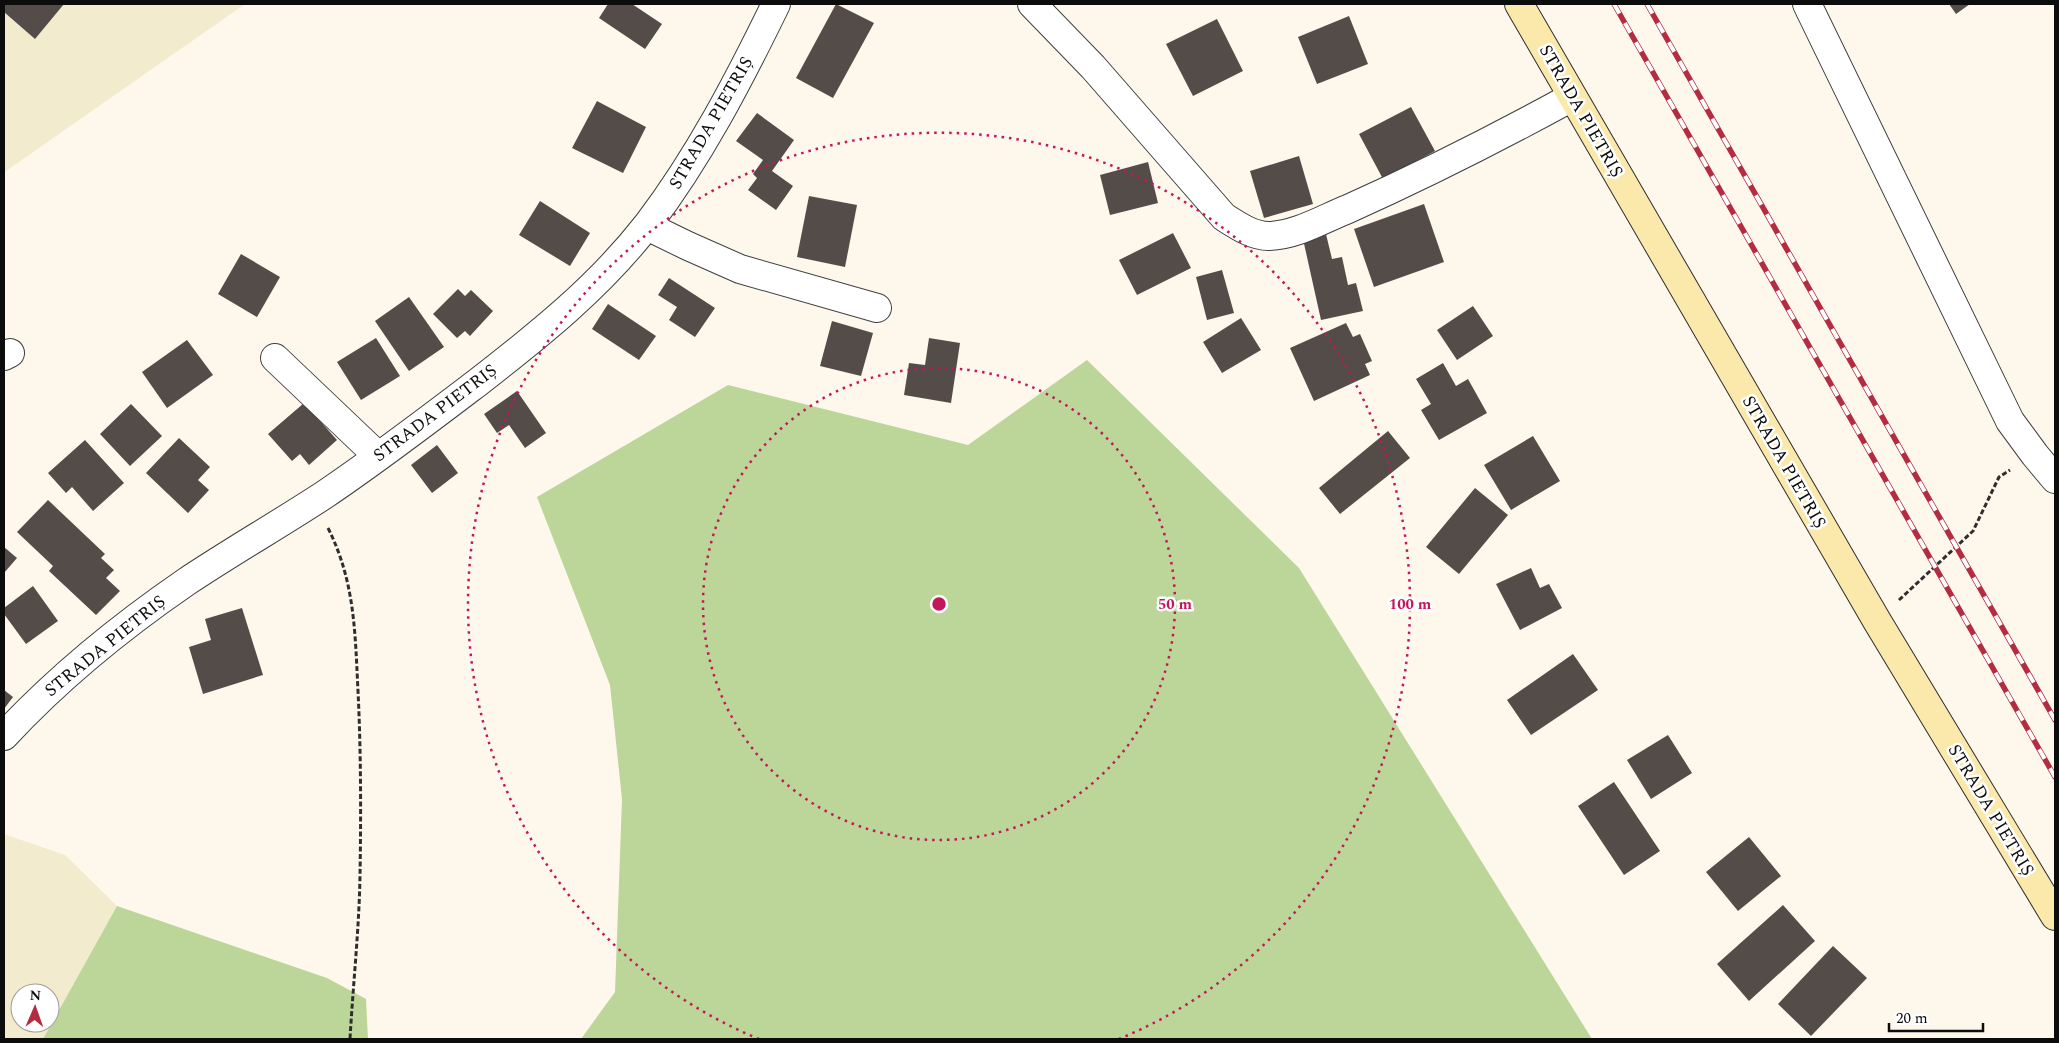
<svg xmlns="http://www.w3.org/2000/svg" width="2059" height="1043" viewBox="0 0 2059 1043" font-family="Spectral,serif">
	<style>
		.farmland { fill: #f2ebce; fill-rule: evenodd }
		.forest { fill: #bbd698 }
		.building { fill: #544c49 }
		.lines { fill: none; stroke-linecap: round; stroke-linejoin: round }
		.street-casing { stroke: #3f3f3f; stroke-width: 30 }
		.secondary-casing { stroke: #2e2e2e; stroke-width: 30 }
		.path { stroke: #2e2e2e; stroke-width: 3; stroke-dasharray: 5 2.5; stroke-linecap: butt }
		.street { stroke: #fff; stroke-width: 28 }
		.secondary { stroke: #fbe9ab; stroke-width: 28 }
		.rail-casing { stroke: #b42c42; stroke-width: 5.5 }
		.rail { stroke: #fff; stroke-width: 4; stroke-dasharray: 11; stroke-linecap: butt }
		.ring { fill: none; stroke: #c2185b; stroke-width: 2.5; stroke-dasharray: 2.5 5 }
		.labels { text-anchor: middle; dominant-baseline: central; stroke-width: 5; stroke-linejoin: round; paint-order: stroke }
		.street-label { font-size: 18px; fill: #0c0c0c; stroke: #fff }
		.centre { fill: #c2185b; stroke: #fff; stroke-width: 2.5 }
		.ring-label { font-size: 15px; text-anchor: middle; font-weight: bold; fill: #c2185b; stroke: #fff; stroke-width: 5; stroke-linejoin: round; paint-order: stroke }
	</style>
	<rect width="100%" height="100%" fill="#fef8ec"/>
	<g class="farmland">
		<polygon points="4,4 245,4 6,171 4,174"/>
		<path d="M4,834L65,855L117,906L43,1039H4ZM20,993H50V1023H20Z"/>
	</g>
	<g class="forest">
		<polygon points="1087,360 1299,568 1592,1039 581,1039 615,992 622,799 610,685 537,497 728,385 968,445"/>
		<polygon points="117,906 327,978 366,999 368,1039 43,1039"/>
	</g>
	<g class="building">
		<polygon points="4,4 64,4 35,39 4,12"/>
		<polygon points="608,4 632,4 662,24 645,49 599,18"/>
		<polygon points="836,4 874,23 833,98 796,78"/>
		<polygon points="1949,4 1970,4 1956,14"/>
		<polygon points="1349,16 1368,64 1317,84 1298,37"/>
		<polygon points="1217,19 1243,71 1193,96 1166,44"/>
		<polygon points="597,101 646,127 623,173 572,148"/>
		<polygon points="1411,107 1435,151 1383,179 1359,134"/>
		<polygon points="757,113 794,140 772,171 793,186 776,210 748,190 757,178 753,174 763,160 736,141"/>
		<polygon points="1299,156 1313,204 1264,218 1250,171"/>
		<polygon points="1148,162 1158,203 1110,215 1100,175"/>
		<polygon points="809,196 857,205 845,267 797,257"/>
		<polygon points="540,201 590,233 570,266 519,235"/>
		<polygon points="1424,204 1444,262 1374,287 1354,229"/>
		<polygon points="1173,233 1191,268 1137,295 1119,260"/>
		<polygon points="1326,234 1332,259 1342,257 1348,285 1356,283 1363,311 1321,320 1303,239"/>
		<polygon points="241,254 280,277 257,317 218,294"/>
		<polygon points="1222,270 1234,313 1207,320 1196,277"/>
		<polygon points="669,278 715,308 695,337 669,320 677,307 658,295"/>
		<polygon points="458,289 465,296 471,290 493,311 470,336 465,331 457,338 433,314"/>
		<polygon points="409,297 444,347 409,371 375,321"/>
		<polygon points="608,304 656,336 639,360 592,329"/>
		<polygon points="1473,306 1493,336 1457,360 1437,330"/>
		<polygon points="1241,318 1261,350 1222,373 1203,342"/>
		<polygon points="832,321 873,333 861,376 820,366"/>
		<polygon points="1346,323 1353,337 1360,334 1372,361 1365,364 1370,375 1314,401 1290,348"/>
		<polygon points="376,338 400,376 361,400 337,362"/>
		<polygon points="929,338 960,343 951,403 904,395 909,363 925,365"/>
		<polygon points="187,340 213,375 167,408 142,372"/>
		<polygon points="1443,363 1456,386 1468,379 1487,413 1439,440 1421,410 1431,404 1416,379"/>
		<polygon points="517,391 546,433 525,448 509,425 497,433 484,414"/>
		<polygon points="304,403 337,440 309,465 300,454 292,461 268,434"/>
		<polygon points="131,404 162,436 130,466 100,434"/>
		<polygon points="1388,431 1410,458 1340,514 1319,488"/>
		<polygon points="1533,436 1560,481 1511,510 1484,465"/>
		<polygon points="179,438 210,467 198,480 209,490 188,513 146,473"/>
		<polygon points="85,440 124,483 93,511 72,487 66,493 48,473"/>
		<polygon points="437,445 458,473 432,493 411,465"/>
		<polygon points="1475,488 1508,515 1459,574 1426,547"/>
		<polygon points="48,500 105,554 101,558 114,570 106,578 120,591 96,615 49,571 53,566 17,532"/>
		<polygon points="4,547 17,558 4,573"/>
		<polygon points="1531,568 1540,588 1549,584 1562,608 1520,630 1496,584"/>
		<polygon points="33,586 58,621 26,644 4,614 4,608"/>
		<polygon points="242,608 263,675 203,694 189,647 211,640 205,619"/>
		<polygon points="1573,654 1598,690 1531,735 1507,700"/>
		<polygon points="4,690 13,697 4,709"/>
		<polygon points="1668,735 1692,773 1651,799 1627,760"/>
		<polygon points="1614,782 1660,851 1624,875 1578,806"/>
		<polygon points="1749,837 1781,876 1738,911 1706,872"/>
		<polygon points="1783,905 1815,941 1749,1001 1717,964"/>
		<polygon points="1833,946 1867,978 1811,1036 1778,1004"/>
	</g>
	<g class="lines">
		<defs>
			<g id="street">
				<path d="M1032,4L1093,67L1224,217C1238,226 1253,236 1269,236C1297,235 1323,219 1348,209C1424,175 1499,137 1572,97"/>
				<polyline points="1807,4 2010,421 2035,455 2055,479"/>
				<polyline points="647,226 688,246 740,269 877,308"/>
				<polyline points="4,356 10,353"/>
				<polyline points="275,358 378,456"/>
				<path d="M4,736C56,680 122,626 186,582C231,552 278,525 324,495C376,460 427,421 477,383C540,334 599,287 648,224C699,157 739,80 776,4"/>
			</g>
			<polyline id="secondary" points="1519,4 1877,621 2055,916"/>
		</defs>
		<use href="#street" class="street-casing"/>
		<use href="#secondary" class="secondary-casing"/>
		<g class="path">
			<path d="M328,528C355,582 355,632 358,691C361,752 361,815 360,876C359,931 353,985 350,1039"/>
			<polyline points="1899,600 1973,531 1999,477 2010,470"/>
		</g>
		<use href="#street" class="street"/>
		<use href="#secondary" class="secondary"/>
		<defs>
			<g id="rail">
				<polyline points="1614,4 2055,777"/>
				<polyline points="1647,4 2055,720"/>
			</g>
		</defs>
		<use href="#rail" class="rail-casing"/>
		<use href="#rail" class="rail"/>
	</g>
	<g class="ring">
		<circle cx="939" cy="604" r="236"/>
		<path d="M759 1039A471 471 0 1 1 1119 1039"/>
	</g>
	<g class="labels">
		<g class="street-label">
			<text transform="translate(1581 111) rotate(60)">STRADA PIETRIȘ</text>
			<text transform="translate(711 123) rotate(-60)">STRADA PIETRIȘ</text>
			<text transform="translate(435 413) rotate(-37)">STRADA PIETRIȘ</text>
			<text transform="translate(1784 462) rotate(60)">STRADA PIETRIȘ</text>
			<text transform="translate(105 646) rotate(-39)">STRADA PIETRIȘ</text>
			<text transform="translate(1991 810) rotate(59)">STRADA PIETRIȘ</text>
		</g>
	</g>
	<circle cx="939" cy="604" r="8" class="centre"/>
	<g class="ring-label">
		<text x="1175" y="609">50 m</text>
		<text x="1410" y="609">100 m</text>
	</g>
	<rect width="2059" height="1043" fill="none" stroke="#0c0c0c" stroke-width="10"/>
	<g transform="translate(35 1008) rotate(2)"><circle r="24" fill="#ffffff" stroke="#9e9e9e"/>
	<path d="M0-4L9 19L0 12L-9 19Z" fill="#b42c42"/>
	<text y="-8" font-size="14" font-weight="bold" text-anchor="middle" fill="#0c0c0c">N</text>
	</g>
	<path d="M1889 1023v8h94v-8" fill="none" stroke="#0c0c0c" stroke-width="2.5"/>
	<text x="1896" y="1023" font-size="15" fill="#0c0c0c" stroke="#ffffff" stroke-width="4" paint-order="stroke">20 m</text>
</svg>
